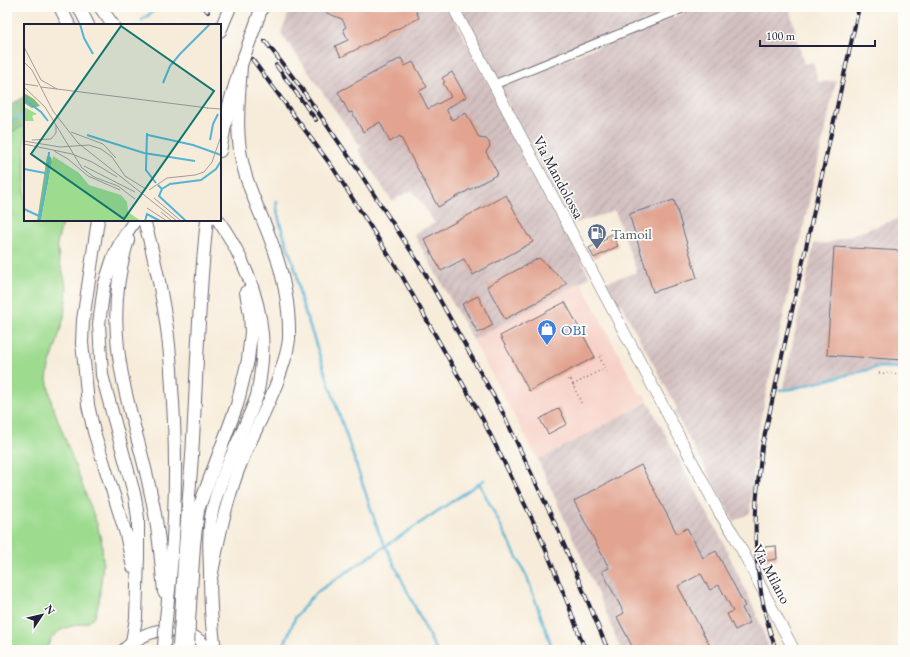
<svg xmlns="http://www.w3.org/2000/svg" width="910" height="657" viewBox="0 0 910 657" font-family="'EB Garamond',serif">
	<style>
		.built { fill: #f7d1c7 }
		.industrial { fill: url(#industrial-furrows) }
		.forest { fill: url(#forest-crowns); stroke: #506e5a }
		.pitch { fill: #9ddb8f; stroke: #607e65 }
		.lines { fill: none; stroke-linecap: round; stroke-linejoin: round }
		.stream { stroke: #56b3d4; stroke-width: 2.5 }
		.building { fill: #e2a491 }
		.minor-casing { stroke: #6d6973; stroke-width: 10 }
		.major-casing { stroke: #6d6973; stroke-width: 12 }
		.highway-casing { stroke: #6d6973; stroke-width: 14 }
		.path { stroke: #6d6973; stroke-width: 1.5; stroke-dasharray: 1 3; stroke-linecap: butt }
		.minor { stroke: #fff; stroke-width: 8 }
		.major { stroke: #fff; stroke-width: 11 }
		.highway { stroke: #fff; stroke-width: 12 }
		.rail-casing { stroke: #22223b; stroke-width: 4 }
		.rail { stroke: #fdfcf7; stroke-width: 2.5; stroke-dasharray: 8; stroke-linecap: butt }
		.highway-bridge-casing { stroke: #6d6973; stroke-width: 14; stroke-linecap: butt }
		.highway-bridge { stroke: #fff; stroke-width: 12 }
		.labels { text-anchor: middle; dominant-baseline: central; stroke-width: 3.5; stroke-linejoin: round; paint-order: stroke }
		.street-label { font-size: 15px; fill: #22223b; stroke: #fdfcf7 }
		.service-label { font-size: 15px; fill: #4e5e75; stroke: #fdfcf7; text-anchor: start }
		.shop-label { font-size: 15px; fill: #366cbe; stroke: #fdfcf7; text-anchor: start }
		.inset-river { fill: none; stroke: #56b3d4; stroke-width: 2 }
		.inset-road { fill: none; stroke: #a29b9a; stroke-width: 1 }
		.view { fill: #0f766e; fill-opacity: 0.15; stroke: #0f766e; stroke-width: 2 }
		.inset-edge { fill: none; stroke: #22223b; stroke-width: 2 }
	</style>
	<defs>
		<pattern id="industrial-furrows" width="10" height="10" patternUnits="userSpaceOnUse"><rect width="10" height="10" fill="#d2bfc0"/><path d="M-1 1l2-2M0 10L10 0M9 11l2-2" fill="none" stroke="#b4a4a6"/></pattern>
		<pattern id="forest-crowns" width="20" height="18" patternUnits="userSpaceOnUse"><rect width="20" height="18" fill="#7ebb7a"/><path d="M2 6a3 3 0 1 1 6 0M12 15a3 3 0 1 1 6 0" fill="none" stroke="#679865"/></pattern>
	</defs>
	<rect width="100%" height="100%" fill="#fdfcf7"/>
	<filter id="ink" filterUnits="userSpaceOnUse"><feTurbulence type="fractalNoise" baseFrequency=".025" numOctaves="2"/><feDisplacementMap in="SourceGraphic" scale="8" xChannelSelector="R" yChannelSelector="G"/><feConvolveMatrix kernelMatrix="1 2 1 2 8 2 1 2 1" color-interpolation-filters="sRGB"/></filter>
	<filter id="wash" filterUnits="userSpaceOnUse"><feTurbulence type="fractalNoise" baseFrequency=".012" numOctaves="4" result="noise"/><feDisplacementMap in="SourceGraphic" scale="16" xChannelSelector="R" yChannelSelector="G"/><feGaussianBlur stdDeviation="0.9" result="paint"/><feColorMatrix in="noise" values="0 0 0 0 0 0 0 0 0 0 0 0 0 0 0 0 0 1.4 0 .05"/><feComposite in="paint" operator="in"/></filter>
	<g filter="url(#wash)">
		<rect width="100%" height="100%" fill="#f7ecda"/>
		<polygon class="built" points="581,282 640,395 645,395 648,402 538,460 473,340"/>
		<g class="industrial">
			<polygon points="291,7 448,7 590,277 473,340 414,234 435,223 412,190 392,201 358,150 361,147 281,33"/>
			<polygon points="459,7 683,7 497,80"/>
			<polygon points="698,7 789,7 804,64 813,62 818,82 836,81 768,385 755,448 750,513 734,521 675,413 677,408 621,304 618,305 606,282 637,272 615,211 572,224 499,86"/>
			<polygon points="903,217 903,367 879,366 790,388 783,388 814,244 829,243"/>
			<polygon points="648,402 722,540 756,613 770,650 621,650 603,605 538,460"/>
		</g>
		<polygon class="forest" points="25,96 25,126 7,134 7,106"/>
		<polygon class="pitch" points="25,126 25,220 63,220 57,243 59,260 65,280 67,290 64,317 56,346 49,366 47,379 52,404 97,524 102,544 103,562 99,602 95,616 89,622 68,627 59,631 51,639 46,650 7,650 7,134"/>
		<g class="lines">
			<g class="stream">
				<polyline points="142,20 159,7"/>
				<polyline points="7,123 25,114"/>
				<path d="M277,201C274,215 293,259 297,275C298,284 299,292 301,300L379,533L436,650"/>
				<polyline points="780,390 791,389 879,367 903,368"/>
				<polyline points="479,483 527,577 553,650"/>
				<polyline points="282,650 295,618 310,599 320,590 484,480"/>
			</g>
		</g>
		<g id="blocks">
			<g class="building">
				<polygon points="312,7 414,7 419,18 341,57 335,46 348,40 343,29 346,27 342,19"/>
				<polygon points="401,58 405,66 413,62 427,87 419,91 428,109 451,97 443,83 445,82 442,78 452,72 466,97 446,109 452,120 466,113 479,138 486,139 489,142 490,146 486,152 498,174 438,207 400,136 390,142 380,122 363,132 352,112 349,113 338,92"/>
				<polygon points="506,195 528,236 530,236 533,242 473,275 464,259 441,271 424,239"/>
				<polygon points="674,200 697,278 653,292 629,214"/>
				<polygon points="612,234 618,246 594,258 589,248 607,239 606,237"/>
				<polygon points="834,247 903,251 903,360 827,355"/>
				<polygon points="539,258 567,283 558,291 505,319 487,286"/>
				<polygon points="478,296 493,325 478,333 462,304"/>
				<polygon points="565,302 595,357 529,391 500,336"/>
				<polygon points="559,408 567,424 548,434 540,419"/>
				<polygon points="641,465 677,534 687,528 703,558 716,551 745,606 742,608 750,623 735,630 727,614 733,611 719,585 710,590 701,574 678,586 712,650 634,650 617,617 624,613 602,571 609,568 574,501"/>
				<polygon points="776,546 777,559 764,561 764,547"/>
			</g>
		</g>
	</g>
	<g filter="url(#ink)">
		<use href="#blocks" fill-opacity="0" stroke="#6d6973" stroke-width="1"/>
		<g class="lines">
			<defs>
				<polyline id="minor" points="493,85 686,7"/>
				<polyline id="major" points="453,7 720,514 733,533 794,650"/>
				<g id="highway">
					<polyline points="60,7 69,25"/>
					<polyline points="79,7 88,25"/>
					<polyline points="100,7 113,25"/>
					<polyline points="220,31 230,7"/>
					<polyline points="220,151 229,105 241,65 262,7"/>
					<polyline points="98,220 83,320 82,343 85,371 88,405 94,432 126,534 133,567"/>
					<path d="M144,220C153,251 160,283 165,315C169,339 171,364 172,388C178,466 175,541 166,619"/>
					<path d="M128,240C117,275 114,312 118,348C123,396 140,442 150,490C158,523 161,558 164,592"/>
					<path d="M210,583C218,541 226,499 242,460C254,432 269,405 279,377C283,364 288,352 289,339C290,305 282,269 270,238C262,216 251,195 245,173C234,138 239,100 241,65"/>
					<path d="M181,620C183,565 188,511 192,456C197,377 198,299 207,220"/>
					<polyline points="189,621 194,545 198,510 237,405 248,360 251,332 250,315 246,292"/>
					<polyline points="132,642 136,618 138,557 138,518 135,497 102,375 99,324 104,286 113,258 121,241 135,220"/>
					<path d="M124,650C149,625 185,622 209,650"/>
					<path d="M215,650C211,623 210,595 210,568C209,547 208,524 214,504C224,466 244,432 257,396C261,375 264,355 262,334C259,295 241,252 218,220"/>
				</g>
			</defs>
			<use href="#minor" class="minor-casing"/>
			<use href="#major" class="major-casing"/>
			<use href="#highway" class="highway-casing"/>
			<g class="path">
				<polyline points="605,368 607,372"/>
				<polyline points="879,373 903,374"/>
				<polyline points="568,379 569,381 572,379 571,377"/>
				<polyline points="571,380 582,405"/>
				<polyline points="573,385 605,368 599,356 603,354"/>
			</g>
			<use href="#minor" class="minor"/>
			<use href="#major" class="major"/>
			<use href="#highway" class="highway"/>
			<defs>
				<g id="rail">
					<polyline points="204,7 208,12"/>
					<polyline points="265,41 299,85 356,167 422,268 503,413 557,528 608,650"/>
					<polyline points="252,59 333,168 402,276 482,418 538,531 568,604 585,650"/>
					<polyline points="276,65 316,120"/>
					<path d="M776,650C760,605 754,555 756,508C757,487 760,467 762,447L859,7"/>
				</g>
			</defs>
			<use href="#rail" class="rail-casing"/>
			<use href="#rail" class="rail"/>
			<defs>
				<g id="highway-bridge">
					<polyline points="179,645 181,620"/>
					<polyline points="164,646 166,619"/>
					<polyline points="188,650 189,621"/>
				</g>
			</defs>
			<use href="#highway-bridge" class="highway-bridge-casing"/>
			<use href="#highway-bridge" class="highway-bridge"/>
		</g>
	</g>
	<defs>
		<symbol id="fuel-pin" viewBox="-11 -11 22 30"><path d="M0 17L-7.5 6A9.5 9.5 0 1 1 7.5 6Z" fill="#5c6f8a" stroke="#fdfcf7"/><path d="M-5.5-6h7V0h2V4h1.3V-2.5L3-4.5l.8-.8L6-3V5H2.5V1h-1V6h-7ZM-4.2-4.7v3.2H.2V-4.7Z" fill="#fff"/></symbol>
		<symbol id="shop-pin" viewBox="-11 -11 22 30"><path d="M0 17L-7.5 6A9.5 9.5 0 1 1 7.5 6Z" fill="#3f7fe0" stroke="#fdfcf7"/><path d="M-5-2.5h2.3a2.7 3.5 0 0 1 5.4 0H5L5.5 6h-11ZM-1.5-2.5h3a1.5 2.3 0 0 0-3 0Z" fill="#fff"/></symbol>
	</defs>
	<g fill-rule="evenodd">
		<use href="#fuel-pin" x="586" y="222" width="22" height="30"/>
		<use href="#shop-pin" x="536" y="318" width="22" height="30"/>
	</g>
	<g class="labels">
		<g class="street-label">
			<text transform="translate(559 177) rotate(62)">Via Mandolossa</text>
			<text transform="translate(772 574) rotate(62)">Via Milano</text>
		</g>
		<g class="service-label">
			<text x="611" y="233">Tamoil</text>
		</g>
		<g class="shop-label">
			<text x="561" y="329">OBI</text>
		</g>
	</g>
	<g transform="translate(24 24)">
		<rect width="197" height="197" fill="#f7ecda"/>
		<path d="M0,83L13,90L8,92L10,97H0Z" fill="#9ddb8f"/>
		<path d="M0,69L10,75L16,82L8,84L0,79ZM23,132L27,133L28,138L17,197H13Z" fill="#7ebb7a"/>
		<path d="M29,132L55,149L65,161L97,171L103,178L104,188L117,197H17Z" fill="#9ddb8f"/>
		<path class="inset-river" d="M56,0L60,14L69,30M139,59L146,42L156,30L186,0M0,75L17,88L24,97M123,109L122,146L132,159M63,111L120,129L171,137M124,111L169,121L197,131M186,116L189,100L194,90M0,145L21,149M134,161L138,165L135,172L162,197M138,165L146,160L177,156L192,145L197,137M0,185L15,192M15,197L23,157L25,128M121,197L123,190L136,197"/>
		<path class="inset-road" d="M0,23L17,56L33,65M0,38L8,46L29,87L54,119L153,197M0,60L14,62M0,63L21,83L58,144L70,153L94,162L111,175M17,63L184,84M183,84L197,85M47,108L79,120L92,134M8,116L27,115L32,109V101M0,117L36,123L65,121L77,125L88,133L101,152L122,165M0,120L48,130L68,138L93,153M30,127L44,135L64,152L96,166M60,142L111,168M125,166L143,154L171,151L180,148L188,138L197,112M130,174L157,197M123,184L143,197M137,188L148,197"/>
		<path class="view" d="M97,2L190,67L100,195L7,130Z"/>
		<rect width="197" height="197" class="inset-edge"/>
	</g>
	<rect width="910" height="657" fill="none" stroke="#fdfcf7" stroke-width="24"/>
	<g transform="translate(42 615) rotate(55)" stroke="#fdfcf7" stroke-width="3" paint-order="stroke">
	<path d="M0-3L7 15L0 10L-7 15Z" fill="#22223b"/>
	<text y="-6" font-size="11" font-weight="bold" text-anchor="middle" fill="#22223b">N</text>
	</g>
	<path d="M760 40v6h115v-6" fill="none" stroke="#22223b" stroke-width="2"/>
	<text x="766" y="40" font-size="12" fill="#22223b" stroke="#fdfcf7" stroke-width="3" paint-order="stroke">100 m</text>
</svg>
